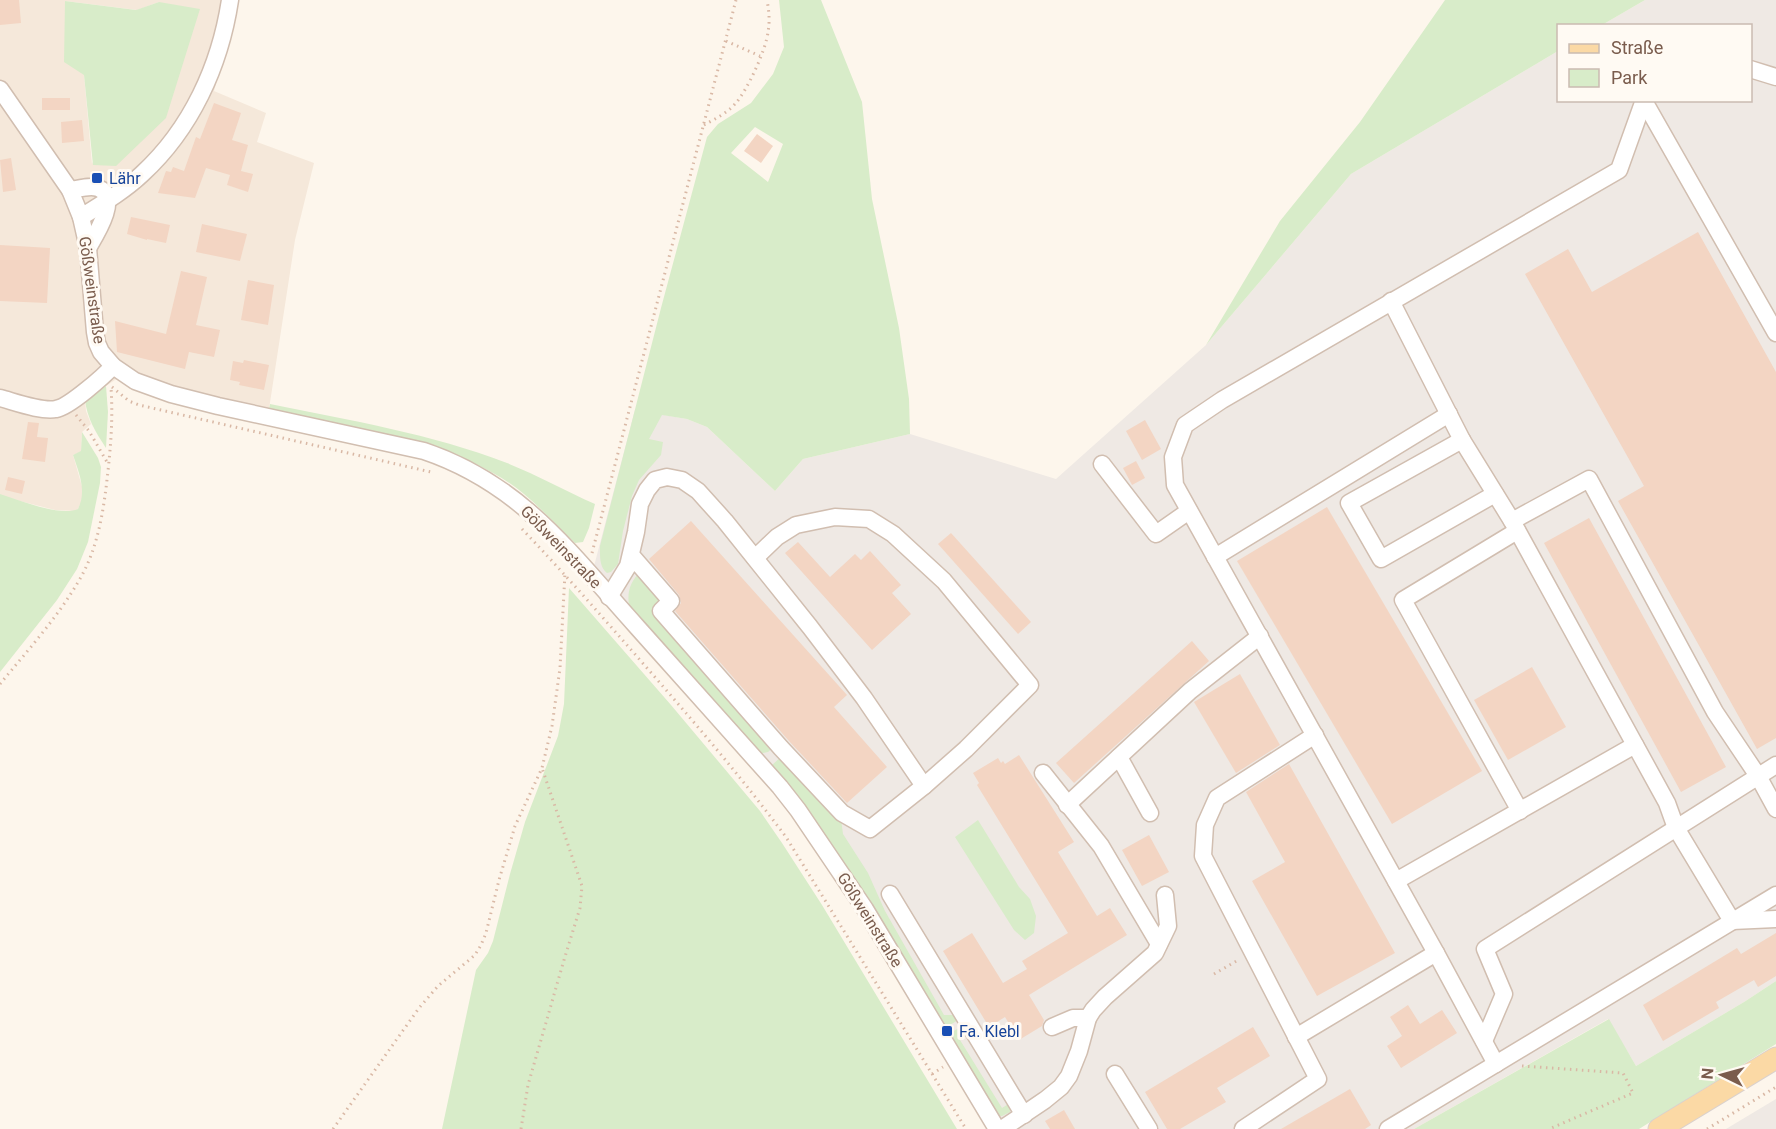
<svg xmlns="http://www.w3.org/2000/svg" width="1776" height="1129" viewBox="0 0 1776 1129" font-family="Roboto,sans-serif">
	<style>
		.residential { fill: #f5e8da; fill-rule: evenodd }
		.industrial { fill: #efe9e4 }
		.green { fill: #d8ecc9; fill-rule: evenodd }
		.building { fill: #f3d5c3 }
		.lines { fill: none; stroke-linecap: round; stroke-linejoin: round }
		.minor-casing { stroke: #d1beb0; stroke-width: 19 }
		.major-casing { stroke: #dad1cd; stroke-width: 23 }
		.path { stroke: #d9b8a5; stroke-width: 3; stroke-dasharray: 1.5 4.5; stroke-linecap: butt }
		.minor { stroke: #fff; stroke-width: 16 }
		.major { stroke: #fbd9a5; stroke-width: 21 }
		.transit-dot { fill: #1a4fb4; stroke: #fffaf3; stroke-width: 2 }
		.labels { text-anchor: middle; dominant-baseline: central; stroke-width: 6; stroke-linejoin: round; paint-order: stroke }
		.transit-label { font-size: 16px; fill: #164399; stroke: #fffaf3; text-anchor: start }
		.street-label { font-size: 16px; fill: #7a5c4d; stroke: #fffaf3 }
	</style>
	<rect width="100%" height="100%" fill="#fdf6ec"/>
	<path class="residential" d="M0,0H236L232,26L214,91L266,113L257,142L314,163L295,240L269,409L161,385L130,370L85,400L86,411L91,424L82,432L81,452L73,455L83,490L82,501L78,509L75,511L55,510L0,496ZM65,1L137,10L159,2L92,164L84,75Z"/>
	<g class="industrial">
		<polygon points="1645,0 1776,0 1776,981 1744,1002 1636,1066 1608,1019 1414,1129 1003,1129 855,883 593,570 635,410 687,419 707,427 775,491 803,459 910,434 1056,479 1206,345 1351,174 1558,51 1558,100 1750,100 1750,26 1602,25"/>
		<polygon points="1776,1099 1776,1129 1726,1129"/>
	</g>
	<g class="green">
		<path d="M779,0H821L862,102L872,199L899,328L909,399L910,434L803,459L775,491L707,427L687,419L662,415L649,439L663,442L661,455L639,480L632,496L623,531L618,564L611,572L607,573C599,567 600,555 600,546L661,308L707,137L718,124L751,103L773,74L784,47ZM755,127L783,144L768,182L731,153Z"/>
		<polygon points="1445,0 1645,0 1602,25 1558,26 1558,51 1351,174 1206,345 1280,221 1360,122"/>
		<polygon points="65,1 136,10 159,2 200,9 166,118 116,166 93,165 84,75 64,62"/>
		<path d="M106,386L108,412L106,448C96,433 87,418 85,400Z"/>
		<path d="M270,404C349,420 432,434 507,463C537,475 566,491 595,504L589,528L583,542L575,543C558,527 542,509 524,494C500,474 468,459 438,449L269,409Z"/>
		<path d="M82,432L98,458L101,467L100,483L88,542L77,569L57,600L0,672V494C19,500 60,517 78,509C87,491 79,473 73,455L81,451Z"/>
		<path d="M641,571L665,599L656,611L775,746L768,752L759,754L629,606C627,591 630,582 641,571Z"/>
		<polygon points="569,588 671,705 760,811 782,843 822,905 957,1129 442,1129 476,970 488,953 493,941 510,874 525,822 558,736 564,704"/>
		<polygon points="783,755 841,819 843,834 868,873 885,911 944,1015 957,1015 960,1019 943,1029 770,767"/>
		<polygon points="978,820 1019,887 1030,899 1036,916 1034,933 1025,940 1014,930 955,837"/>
		<polygon points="1776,981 1776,1044 1639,1129 1414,1129 1609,1019 1636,1066 1744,1002"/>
		<polygon points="964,1025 969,1034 960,1040 1002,1108 1010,1103 1010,1112 1002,1116 998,1116 947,1035"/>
	</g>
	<g class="building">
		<polygon points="0,0 19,0 21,23 0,25"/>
		<rect x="42" y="98" width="28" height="12"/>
		<polygon points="214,103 241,113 232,140 248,145 241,171 253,174 248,192 227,185 230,175 206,168 195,198 158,193 166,171 171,172 173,167 184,171 196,137 200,139"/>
		<polygon points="82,120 84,141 62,143 61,122"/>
		<polygon points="757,134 773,146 761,163 744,151"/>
		<polygon points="11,158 16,190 3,192 0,160"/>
		<polygon points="131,217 170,225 166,243 147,239 147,240 127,234"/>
		<polygon points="202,224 247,234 240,261 196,252"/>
		<polygon points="1698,232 1776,372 1776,738 1757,749 1618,501 1644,486 1525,274 1568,249 1592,292"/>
		<polygon points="0,245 50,248 47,303 0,301"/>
		<polygon points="181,271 207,277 196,325 220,330 214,357 189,352 185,369 117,352 115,321 166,334"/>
		<polygon points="248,280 274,285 268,325 241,320"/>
		<polygon points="244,360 269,365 264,390 239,385 240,382 230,380 233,361 243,363"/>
		<polygon points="1145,420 1161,449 1142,460 1126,431"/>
		<polygon points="28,422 39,423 37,437 48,438 45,462 22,459"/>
		<polygon points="1136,461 1145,478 1132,485 1123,468"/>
		<polygon points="8,477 25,481 22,494 5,490"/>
		<polygon points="1327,507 1482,771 1392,824 1237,561"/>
		<polygon points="1589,518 1726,767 1681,792 1544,543"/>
		<polygon points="691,521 847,695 834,707 887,767 847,803 789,741 675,611 681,603 679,595 649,559"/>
		<polygon points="951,533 1031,622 1018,634 938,544"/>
		<polygon points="798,542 830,577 855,554 861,560 870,551 901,585 892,593 911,614 872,650 785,553"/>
		<polygon points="1192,641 1209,661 1074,783 1056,763"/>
		<polygon points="1532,667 1566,727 1508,760 1474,700"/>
		<polygon points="1240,674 1280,745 1236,773 1194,702"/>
		<polygon points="1019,755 1074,842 1058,852 1097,916 1110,908 1127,935 1029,995 1044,1020 1042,1026 1019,1040 1005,1017 989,1027 943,951 972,933 1003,983 1027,969 1022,961 1068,933 977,785 979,783 973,773 998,758 1001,763 1003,761 1005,764"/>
		<polygon points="1289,764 1395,953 1317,996 1252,881 1285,862 1246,792"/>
		<polygon points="1149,835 1169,872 1142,886 1122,850"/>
		<polygon points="1776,933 1776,976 1758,987 1754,980 1716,1002 1719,1008 1663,1041 1643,1005 1737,948 1741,954"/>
		<polygon points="1408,1005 1420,1024 1442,1010 1457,1033 1401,1068 1387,1046 1402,1036 1390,1017"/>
		<polygon points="1253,1027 1270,1056 1217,1088 1226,1102 1180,1129 1167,1129 1145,1092"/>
		<polygon points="1350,1089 1371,1125 1365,1129 1281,1129"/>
		<polygon points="1064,1110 1075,1129 1050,1129 1045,1121"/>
	</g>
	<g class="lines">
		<defs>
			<g id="minor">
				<polyline points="1750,69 1776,77"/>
				<path d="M0,89L70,190L81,217L88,248L95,332L97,343L101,352L113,366L135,381L171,394L218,406L424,451C522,484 571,554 638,628C685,681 733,734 780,787L798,810L865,909L997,1129"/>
				<polyline points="1644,101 1776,333"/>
				<path d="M70,190C78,189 90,185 98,188C121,196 95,236 88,248"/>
				<path d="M81,217C102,204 124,191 142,174C191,129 220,66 230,0"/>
				<polyline points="1391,301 1462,440 1512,521 1667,803 1676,828 1732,921 1776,919"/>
				<path d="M0,398C15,402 42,412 56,409C69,407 104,376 113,366"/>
				<polyline points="1462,440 1349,503 1381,559 1495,494"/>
				<polyline points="1102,464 1156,534 1189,511"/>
				<polyline points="1512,521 1589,479 1715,712 1758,776 1776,809"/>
				<polyline points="1517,531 1403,600 1520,811"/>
				<polyline points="1215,557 1449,414"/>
				<polyline points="755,558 777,537 796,525 835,517 869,519 893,534 944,581 1030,685 966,749 924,786"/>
				<polyline points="609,597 628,566 636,532 640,504 647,490 655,480 667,477 682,480 698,491 725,521 810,627 864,698 924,786 870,829 842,813 781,748 661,611 671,601 631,555"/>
				<polyline points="1119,757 1150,813"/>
				<polyline points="1043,773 1101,846 1159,944"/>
				<polyline points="1067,805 1190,691 1260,636"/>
				<polyline points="1396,881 1635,745"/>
				<polyline points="890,894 1024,1115"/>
				<polyline points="1052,1027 1073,1018 1088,1018"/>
				<polyline points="1296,1037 1436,953"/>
				<polyline points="1484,1041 1504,994 1485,949 1776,765"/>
				<polyline points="1496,1064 1436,953 1175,485 1173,457 1185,425 1222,400 1619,170 1644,100"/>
				<polyline points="1115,1074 1149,1129"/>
				<polyline points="1002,1129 1045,1100 1061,1087 1069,1076 1079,1051 1088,1018 1093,1010 1105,997 1155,953 1168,926 1165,895"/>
				<polyline points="1243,1129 1318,1079 1203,856 1205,825 1217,798 1315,735"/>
				<polyline points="1388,1129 1776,895"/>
			</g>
			<polyline id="major" points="1659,1129 1776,1058"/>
		</defs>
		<use href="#minor" class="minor-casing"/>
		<use href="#major" class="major-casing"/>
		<g class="path">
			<polyline points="726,41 760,56"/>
			<path d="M704,125C715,119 727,113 735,104C747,91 766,50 768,32C770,21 769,11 767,0"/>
			<polyline points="112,387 129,401 139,405 431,472"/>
			<polyline points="76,415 89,431 107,462"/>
			<path d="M522,529C565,574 606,621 647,668C695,723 742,778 786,837L966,1129"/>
			<polyline points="592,553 736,0"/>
			<path d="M0,684C28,650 59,616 81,577C99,545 104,507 108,471C111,443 113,416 111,388"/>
			<polyline points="1214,974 1240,959"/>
			<polyline points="1522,1066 1623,1073 1633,1093 1549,1129"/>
			<polyline points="932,1074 943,1067"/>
			<polyline points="333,1129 419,1008 438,986 475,955 481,945 486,933 499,880 515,826 542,768 552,726 560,668 565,573"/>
			<polyline points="521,1129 528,1085 564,960 580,908 582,886 542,768"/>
			<polyline points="1707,1129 1776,1087"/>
		</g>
		<use href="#minor" class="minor"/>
		<use href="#major" class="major"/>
	</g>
	<g class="transit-dot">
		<rect x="91" y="172" width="12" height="12" rx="3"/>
		<rect x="941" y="1025" width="12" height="12" rx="3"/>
	</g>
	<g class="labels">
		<g class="transit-label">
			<text x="109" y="178">Lähr</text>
			<text x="959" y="1031">Fa. Klebl</text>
		</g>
		<g class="street-label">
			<text transform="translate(92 290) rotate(82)">Gößweinstraße</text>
			<text transform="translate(561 547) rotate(46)">Gößweinstraße</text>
			<text transform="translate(870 920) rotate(58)">Gößweinstraße</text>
		</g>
	</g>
	<rect x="1557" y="24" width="195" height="78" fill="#fffaf3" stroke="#cabbb1" stroke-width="1.5"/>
	<rect x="1569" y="44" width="30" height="9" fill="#fbd9a5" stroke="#cabbb1" stroke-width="1.5"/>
	<text x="1611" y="54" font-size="18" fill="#7a5c4d">Straße</text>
	<rect x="1569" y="69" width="30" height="18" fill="#d8ecc9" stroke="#cabbb1" stroke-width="1.5"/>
	<text x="1611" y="84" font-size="18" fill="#7a5c4d">Park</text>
	<g transform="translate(1722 1075) rotate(275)" stroke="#fffaf3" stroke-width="4.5" paint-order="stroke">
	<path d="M0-4.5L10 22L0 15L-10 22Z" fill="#7a5c4d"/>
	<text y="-9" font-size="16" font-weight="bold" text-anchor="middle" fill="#7a5c4d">N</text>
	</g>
</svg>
